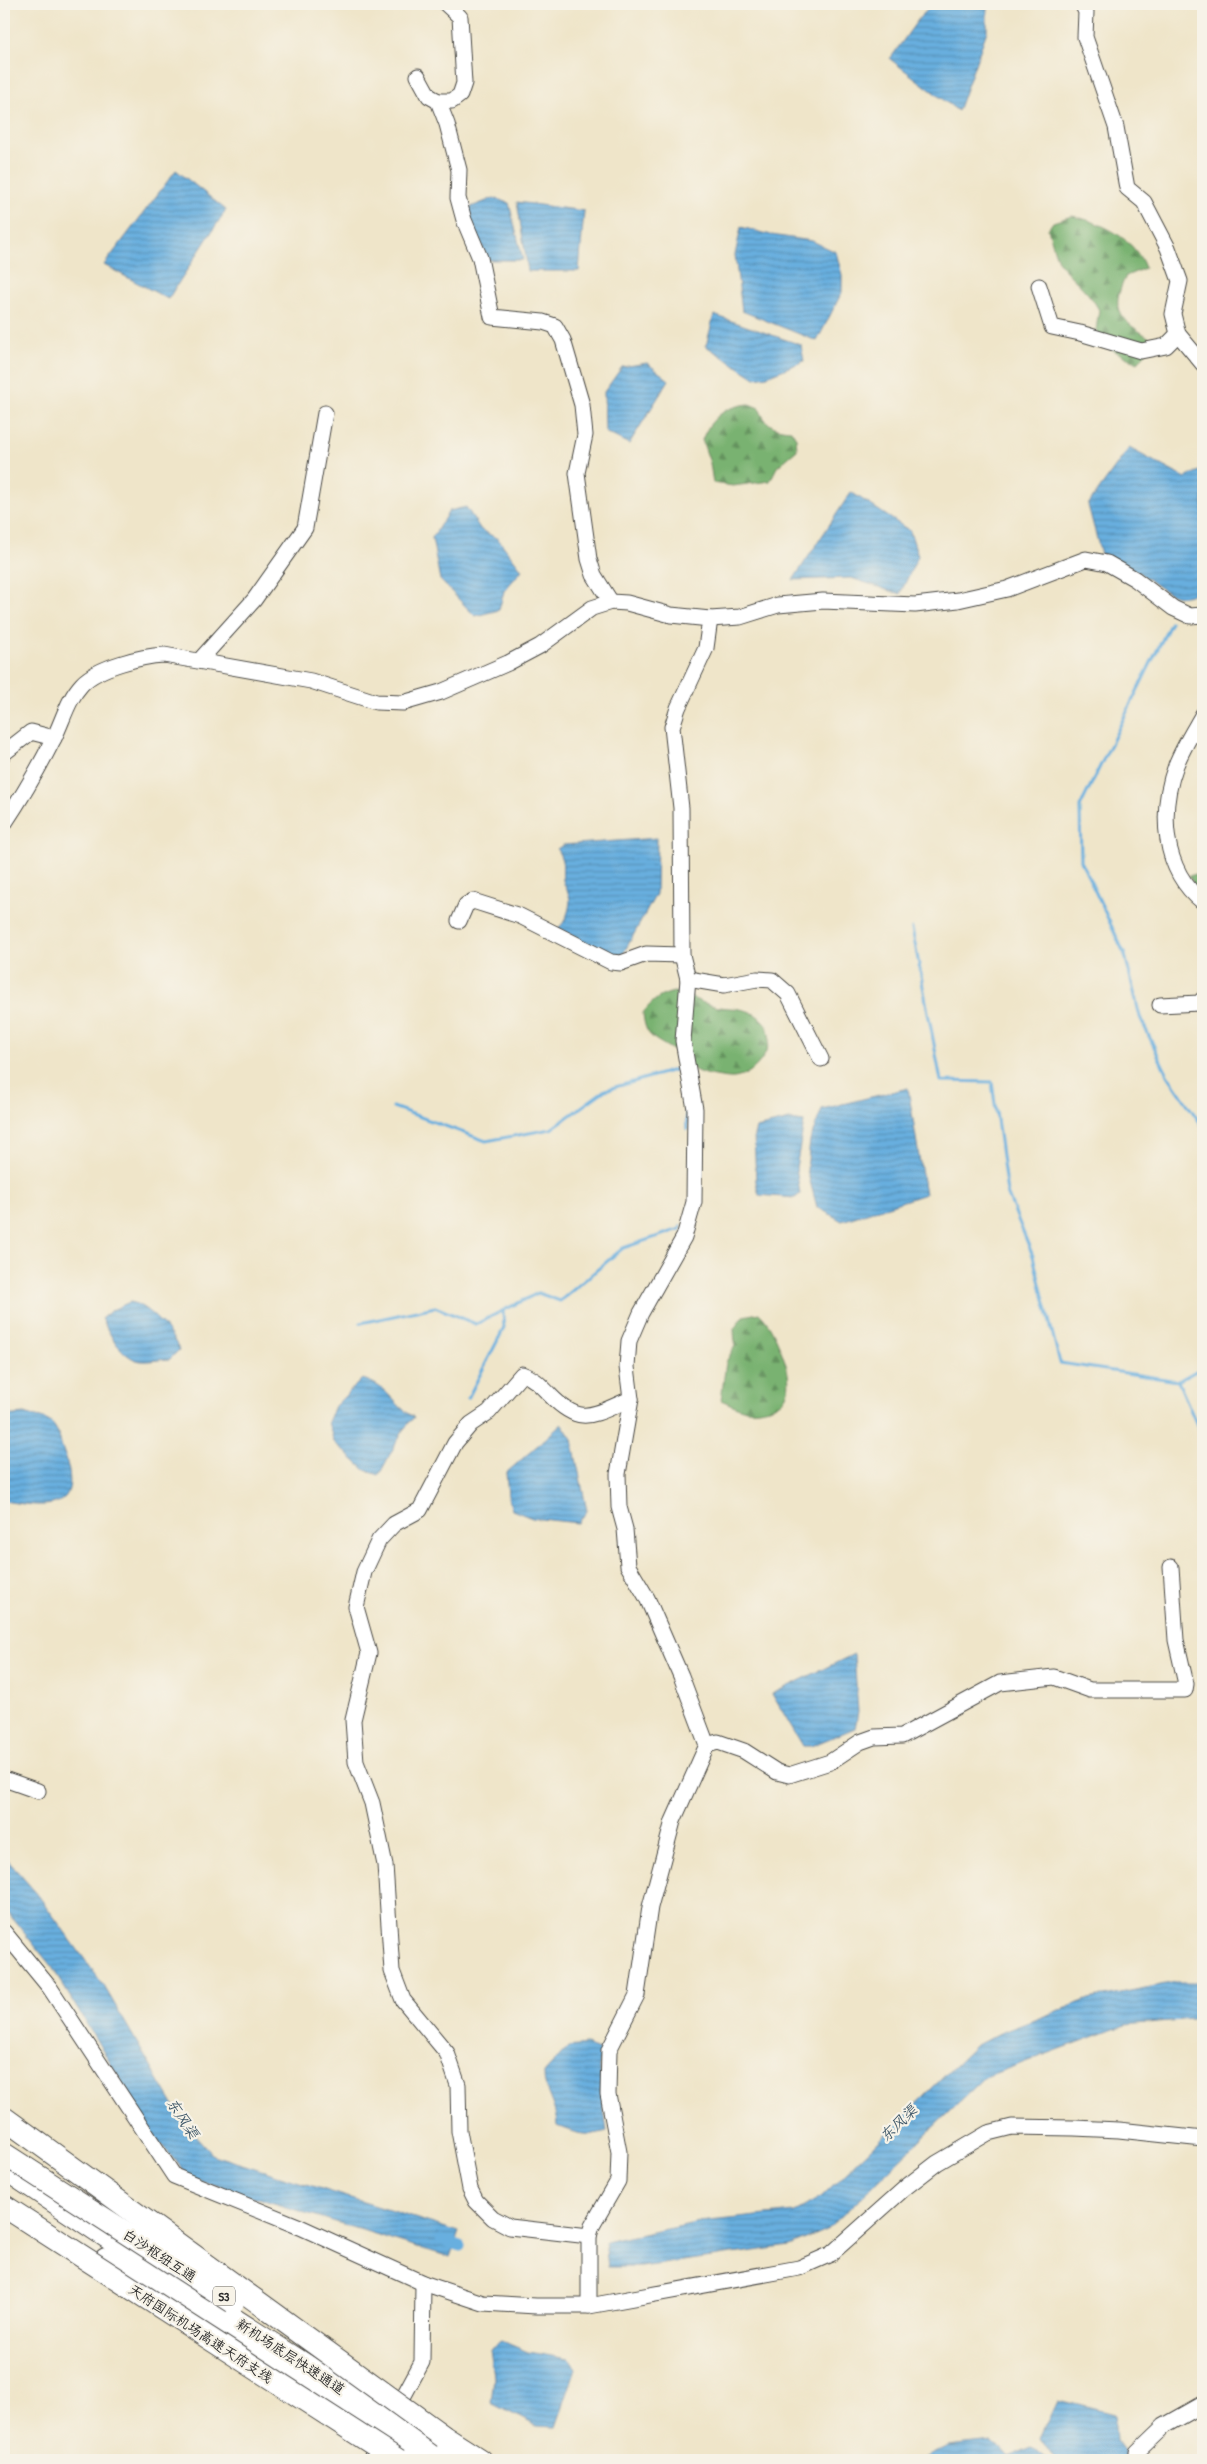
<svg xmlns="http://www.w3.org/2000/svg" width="1207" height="2464" viewBox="0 0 1207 2464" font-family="'Patrick Hand','LXGW WenKai TC',sans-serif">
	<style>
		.forest { fill: url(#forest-firs); stroke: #526e4e }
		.water { fill: url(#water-rules); stroke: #4a6d85 }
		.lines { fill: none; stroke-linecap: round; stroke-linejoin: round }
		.stream { stroke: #68afdf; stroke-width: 3 }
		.canal { stroke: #68afdf; stroke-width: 11 }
		.minor-casing { stroke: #484743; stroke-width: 17 }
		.highway-casing { stroke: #484743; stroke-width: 24 }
		.minor { stroke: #fff; stroke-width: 15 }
		.highway { stroke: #fff; stroke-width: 22 }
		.highway-bridge-casing { stroke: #484743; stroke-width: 24; stroke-linecap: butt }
		.highway-bridge { stroke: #fff; stroke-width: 22 }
		.labels { text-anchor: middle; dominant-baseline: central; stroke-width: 4.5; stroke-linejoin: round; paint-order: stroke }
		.shield { fill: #f7f3e8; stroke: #686764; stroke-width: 1 }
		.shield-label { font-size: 12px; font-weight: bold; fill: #2b2b2b }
		.street-label { font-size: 14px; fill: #2b2b2b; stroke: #f7f3e8 }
		.water-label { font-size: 15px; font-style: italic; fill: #40596a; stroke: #f7f3e8 }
	</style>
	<defs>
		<pattern id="forest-firs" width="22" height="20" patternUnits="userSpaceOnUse" patternTransform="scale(1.25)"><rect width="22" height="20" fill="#79b271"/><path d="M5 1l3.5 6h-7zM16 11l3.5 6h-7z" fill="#63915d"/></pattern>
		<pattern id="water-rules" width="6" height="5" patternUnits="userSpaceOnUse" patternTransform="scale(1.25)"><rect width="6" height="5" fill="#68afdf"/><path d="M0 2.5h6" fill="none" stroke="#568fb5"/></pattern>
	</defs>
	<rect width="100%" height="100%" fill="#f7f3e8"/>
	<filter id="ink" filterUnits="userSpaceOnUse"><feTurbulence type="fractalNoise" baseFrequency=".02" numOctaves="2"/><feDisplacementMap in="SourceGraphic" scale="10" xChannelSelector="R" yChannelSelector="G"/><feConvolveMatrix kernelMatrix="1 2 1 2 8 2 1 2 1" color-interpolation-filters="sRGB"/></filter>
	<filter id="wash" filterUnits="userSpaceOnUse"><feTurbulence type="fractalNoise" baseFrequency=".0096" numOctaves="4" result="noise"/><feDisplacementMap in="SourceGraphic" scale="20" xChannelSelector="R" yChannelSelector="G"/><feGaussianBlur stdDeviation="1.12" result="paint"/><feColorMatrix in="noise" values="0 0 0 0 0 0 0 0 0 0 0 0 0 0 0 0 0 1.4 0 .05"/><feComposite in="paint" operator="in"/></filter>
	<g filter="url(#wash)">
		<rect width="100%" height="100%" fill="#efe5c9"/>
		<g class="forest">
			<path d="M1072,216C1101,222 1135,238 1145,268L1126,276C1108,312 1121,320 1150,338L1145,355L1137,363L1102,344L1096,330L1099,310C1090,293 1077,283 1064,269C1054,258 1053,243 1048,229L1053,222Z"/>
			<path d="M749,404L759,408C766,425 773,429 791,430L796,438L797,450L777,467L770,481L733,486L713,483L710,463L702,440C711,417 725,407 749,404Z"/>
			<polygon points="1203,872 1203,901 1189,876"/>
			<path d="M674,992C688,995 700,1003 714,1006C732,1010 748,1005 763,1021C781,1040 757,1076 734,1078C729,1079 701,1074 697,1071C688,1067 682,1056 674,1051C655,1038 645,1039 643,1013C652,1001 660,995 674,992Z"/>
			<path d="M759,1313C770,1323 777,1340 782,1353C790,1374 796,1400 769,1408C762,1410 753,1411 746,1410C737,1408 729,1403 721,1400L726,1362L735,1346L734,1329L743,1316Z"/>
		</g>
		<g class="water">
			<polygon points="934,4 987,4 987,31 958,111 890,59 920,17"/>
			<polygon points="176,170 226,210 168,299 104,265"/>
			<polygon points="494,198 509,203 523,260 488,260 466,209"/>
			<polygon points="517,202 584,211 579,271 528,271"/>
			<polygon points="741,227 771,235 812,241 836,252 842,275 842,292 817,341 742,311 735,255"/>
			<polygon points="714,315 801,345 804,361 767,376 755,378 706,346"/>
			<polygon points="647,363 669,380 629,444 605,432 604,392 622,367"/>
			<path d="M1129,448L1185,478L1203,469V587C1178,610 1158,584 1136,571C1125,564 1112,559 1101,554L1088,505Z"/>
			<polygon points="851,492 910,531 918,556 900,594 851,578 793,580"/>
			<polygon points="466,507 481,530 498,539 522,570 504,591 499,610 475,616 440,580 432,538 449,511"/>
			<path d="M657,838L656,894L623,954L614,958L558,928C566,923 570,908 570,899C569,892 564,886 563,880C561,864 566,866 557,849L563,845Z"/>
			<polygon points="908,1088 925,1194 842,1221 817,1207 807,1170 810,1140 822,1109"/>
			<polygon points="790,1120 804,1122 796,1168 800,1194 795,1198 759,1195 756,1182 754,1135 756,1128"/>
			<path d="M130,1302C147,1304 174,1335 179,1350L170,1359C161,1359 151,1362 141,1361C123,1359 108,1333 102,1318L112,1310Z"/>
			<path d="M362,1379C389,1386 392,1405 414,1417L403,1430L379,1475L365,1470L334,1442L328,1422L335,1406Z"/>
			<path d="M24,1414C32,1417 43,1417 50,1422C58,1427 60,1442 63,1450C85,1511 51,1509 4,1501V1416Z"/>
			<polygon points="562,1424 572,1439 587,1511 578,1523 532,1518 512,1510 508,1496 506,1473"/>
			<polygon points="854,1654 858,1712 855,1728 811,1746 803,1746 772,1694"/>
			<polygon points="4,1856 38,1895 104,1986 183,2122 213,2155 459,2232 450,2257 189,2177 157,2140 52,1967 4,1908"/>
			<polygon points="1176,1982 1203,1982 1203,2018 1125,2025 985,2077 827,2230 789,2246 641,2267 608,2267 605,2242 700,2222 795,2212 821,2197 975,2046 1000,2033 1089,1999"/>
			<path d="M586,2045L599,2050L601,2089L607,2131C586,2137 577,2134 557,2126C557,2105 543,2092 544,2073L568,2047Z"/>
			<polygon points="502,2341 528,2352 569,2359 576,2368 556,2427 537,2426 491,2403 494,2377 490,2349"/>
			<polygon points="1058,2400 1114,2414 1116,2440 1125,2452 1125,2460 1055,2460 1040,2438"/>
			<polygon points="993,2441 1008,2457 1032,2447 1047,2460 920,2460 949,2446"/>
		</g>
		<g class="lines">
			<g class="stream">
				<polyline points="1171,622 1080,807 1081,861 1125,955 1140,1017 1167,1074 1203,1127"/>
				<polyline points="912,928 941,1081 992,1082 1007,1193 1033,1256 1060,1363 1178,1381 1203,1367"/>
				<polyline points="685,1093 687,1129"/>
				<polyline points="393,1107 486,1141 551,1129 605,1090 681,1068"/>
				<polyline points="361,1323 435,1307 476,1324 538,1293 560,1301 623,1248 680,1229 681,1226"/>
				<polyline points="1178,1381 1203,1439"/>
				<polyline points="468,1398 504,1328 503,1311"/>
			</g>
			<polyline class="canal" points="441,2240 460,2246"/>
		</g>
	</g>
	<g filter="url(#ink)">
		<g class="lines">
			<defs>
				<g id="minor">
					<polyline points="1082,4 1086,12 1085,37 1116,127 1127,188 1144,202 1168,248 1180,281 1173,314 1178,334 1203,364"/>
					<polyline points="418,76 429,96 438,101 447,124 459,170 458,198 464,220 480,258 492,317 543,322 555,326 563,340 582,405 585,435 577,473 589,559 594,575 611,602"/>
					<polyline points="438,101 452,101 460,95 464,83 460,17 446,4"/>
					<polyline points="1039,286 1052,327 1080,333 1141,351 1166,346 1178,334"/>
					<polyline points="199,661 254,600 305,528 325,413"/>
					<path d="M1203,714C1194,730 1183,747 1176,765C1159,811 1162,870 1203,902"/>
					<polyline points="4,753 31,732 54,738"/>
					<path d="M4,824C22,797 39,768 54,738C63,720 68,699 82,684C98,667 142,656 164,655L311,681L376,702L403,703L441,692L508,663L540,646L592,608L611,602L627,603L671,615L710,619L740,617L778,605L823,601L915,605L958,600L1007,589L1086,559L1107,563L1135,579L1173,608L1190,616L1203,615"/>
					<polyline points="459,921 466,905 473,901 520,916 611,962 621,963 646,954 682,955"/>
					<polyline points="688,979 724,985 757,979 772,980 788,994 821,1059"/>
					<polyline points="1160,1005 1199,1003 1203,999"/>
					<polyline points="707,1745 718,1742 744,1751 777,1772 789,1775 830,1762 860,1742 874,1737 902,1736 1000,1683 1054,1677 1090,1690 1185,1690 1186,1684 1176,1640 1171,1567"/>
					<polyline points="4,1779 38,1791"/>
					<polyline points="4,1932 50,1988 174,2176 300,2227 423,2283 483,2303 536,2306 589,2306 799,2268 831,2254 906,2187 937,2163 988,2133 1012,2127 1074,2128 1119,2130 1203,2139"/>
					<path d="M589,2236L510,2227L493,2218L476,2201L470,2189L459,2131L458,2085L447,2053L403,2000L392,1971L385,1865L372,1803L356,1762L353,1720L369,1653L356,1607L364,1572L379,1540L394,1524L420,1510L455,1443L471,1424L489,1412L522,1374C535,1378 541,1386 550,1395C582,1428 593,1414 631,1399"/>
					<polyline points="589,2306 589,2236 592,2226 618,2181 619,2152 608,2094 609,2050 637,1995 650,1907 673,1821 707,1745 681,1676 647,1598 628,1566 625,1529 619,1507 618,1474 631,1399 627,1367 629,1341 641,1313 684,1237 694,1202 695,1109 683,1041 688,979 682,955 681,808 672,727 678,708 706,648 710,619"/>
					<polyline points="395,2412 422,2362 423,2283"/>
					<polyline points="370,2460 381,2439"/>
					<polyline points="1137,2460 1137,2452 1164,2426 1203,2404"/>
				</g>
				<g id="highway">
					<polyline points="4,2168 155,2269 454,2460"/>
					<polyline points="106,2259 419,2460"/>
					<polyline points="444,2437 480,2460"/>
				</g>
			</defs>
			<use href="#minor" class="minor-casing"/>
			<use href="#highway" class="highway-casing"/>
			<use href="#minor" class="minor"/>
			<use href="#highway" class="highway"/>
			<defs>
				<g id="highway-bridge">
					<polyline points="4,2118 444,2437"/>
					<polyline points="4,2154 233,2302"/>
					<polyline points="4,2206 398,2460"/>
				</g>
			</defs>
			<use href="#highway-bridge" class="highway-bridge-casing"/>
			<use href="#highway-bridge" class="highway-bridge"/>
		</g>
	</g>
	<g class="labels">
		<rect class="shield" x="213" y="2286.5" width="22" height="19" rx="4"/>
		<g class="shield-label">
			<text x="224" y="2296">S3</text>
		</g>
		<g class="street-label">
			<text transform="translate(160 2255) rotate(33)">白沙枢纽互通</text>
			<text transform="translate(201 2333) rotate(33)">天府国际机场高速天府支线</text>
			<text transform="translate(291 2356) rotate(33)">新机场底层快速通道</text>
		</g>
		<g class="water-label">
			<text transform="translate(183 2118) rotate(57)">东风渠</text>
			<text transform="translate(898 2123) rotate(-44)">东风渠</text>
		</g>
	</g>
	<rect width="1207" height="2464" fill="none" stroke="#f7f3e8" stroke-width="20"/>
</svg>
